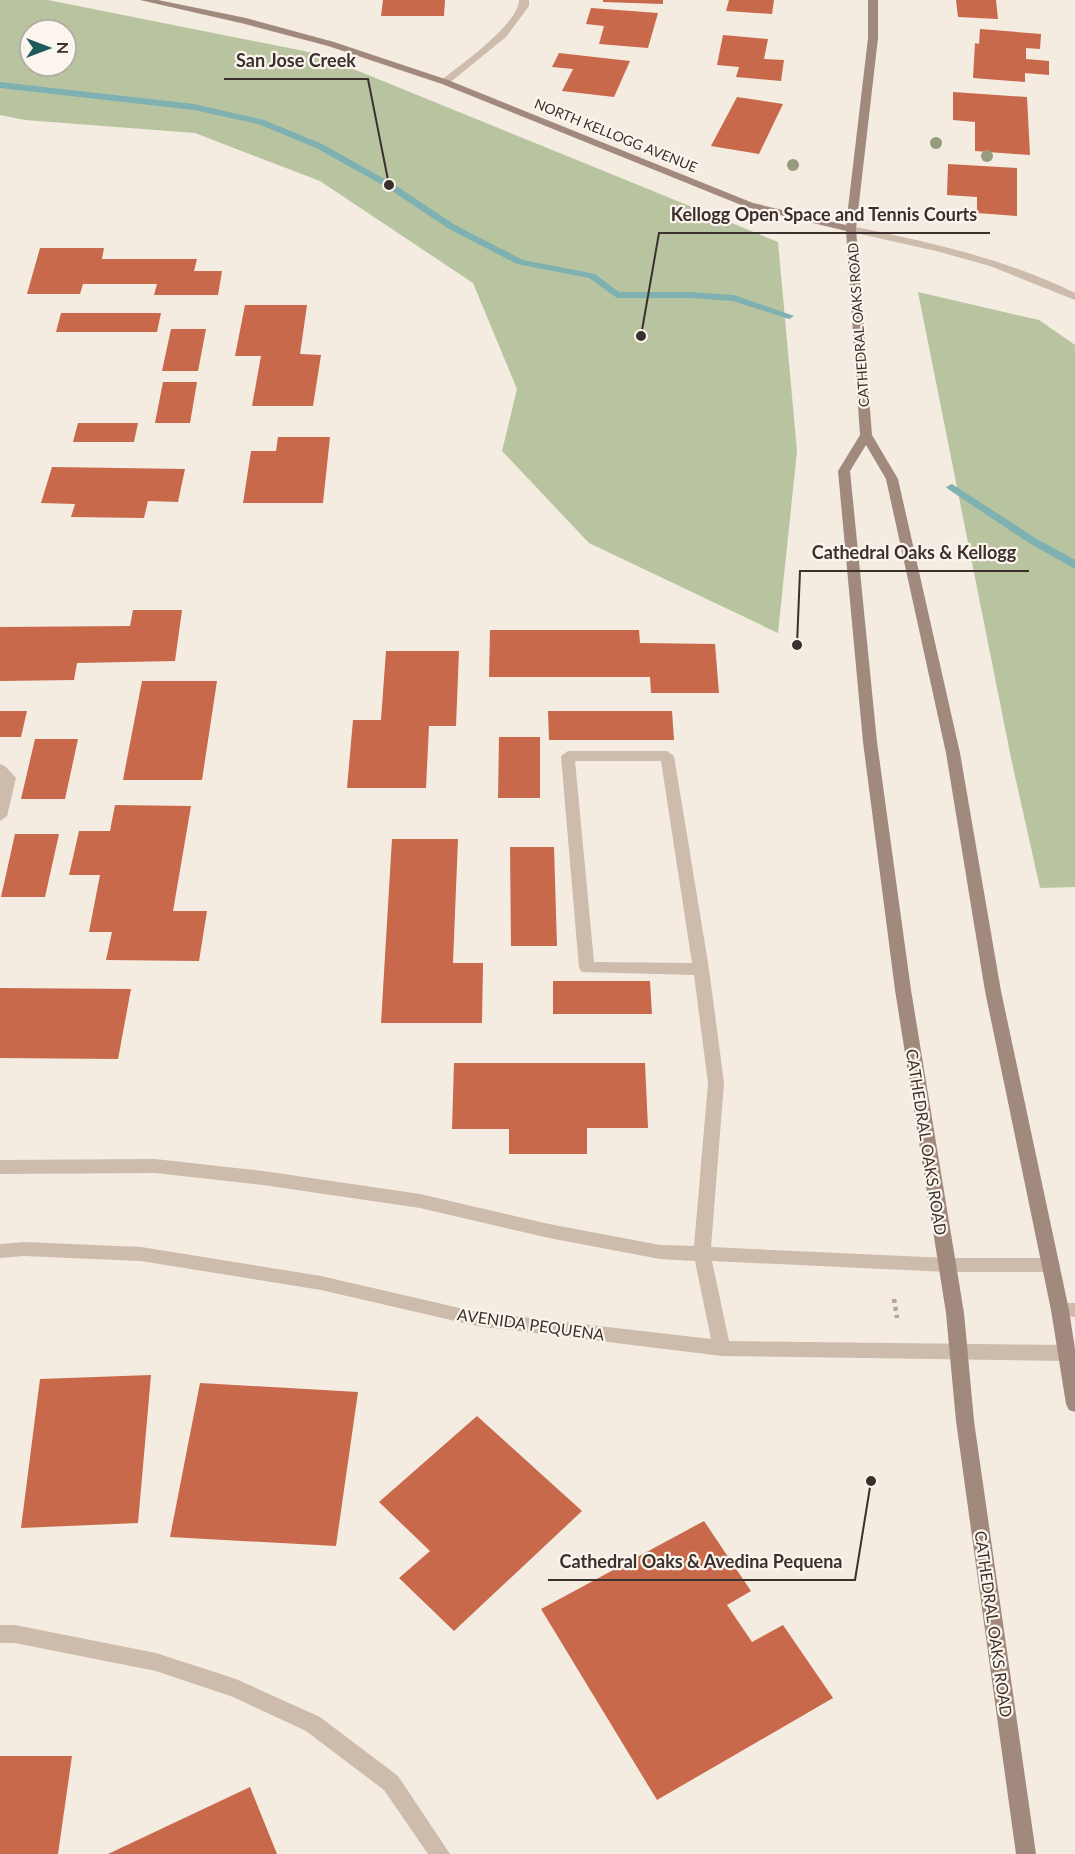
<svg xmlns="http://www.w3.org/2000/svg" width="1075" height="1854" viewBox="0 0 1075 1854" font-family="Lato,sans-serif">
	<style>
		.green { fill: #b8c4a0; fill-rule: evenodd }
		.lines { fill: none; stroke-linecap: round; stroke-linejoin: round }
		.stream { fill: #7fb0b2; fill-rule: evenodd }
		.building { fill: #c8694b }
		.path { stroke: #b9a596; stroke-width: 4.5; stroke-dasharray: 4 4; stroke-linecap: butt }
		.street { fill: #cdbbac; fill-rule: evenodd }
		.secondary { fill: #a18a7d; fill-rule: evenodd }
		.tree { fill: #969b7f }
		.labels { text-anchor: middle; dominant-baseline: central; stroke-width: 4.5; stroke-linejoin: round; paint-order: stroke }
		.far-street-label { font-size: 14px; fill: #3b302b; stroke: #fbf5ee }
		.street-label { font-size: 16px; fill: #3b302b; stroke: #fbf5ee }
		.leader { fill: none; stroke: #3b302b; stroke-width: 2 }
		.callout-dot { fill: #3b302b; stroke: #fbf5ee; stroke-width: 2 }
		.callout-label { font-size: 18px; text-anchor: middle; font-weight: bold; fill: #3b302b; stroke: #fbf5ee; stroke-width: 4.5; stroke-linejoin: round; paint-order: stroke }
	</style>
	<rect width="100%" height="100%" fill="#f4ebe1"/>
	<g class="green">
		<path d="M0,0H48L314,53L778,242L797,451L778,633L589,543L502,451L517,389L473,283L320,181L195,133L25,120L0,115ZM30,30H66V66H30Z"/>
		<polygon points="918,292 1039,320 1075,345 1075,887 1040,888 1011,758"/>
	</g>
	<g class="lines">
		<g class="stream">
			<polygon points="0,82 194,104 264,120 322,144 392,183 455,225 523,260 595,274 619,292 690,292 734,295 794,316 789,319 733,301 690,298 617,298 589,278 517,264 449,229 386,187 316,148 258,124 194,110 0,88"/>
			<polygon points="952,484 1037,539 1075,560 1075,569 1029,543 948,489 946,487"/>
		</g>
	</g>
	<g class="building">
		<polygon points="383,0 445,0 444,16 381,16"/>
		<polygon points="603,0 663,0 663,4 603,2"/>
		<polygon points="729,0 774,0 772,14 726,11"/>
		<polygon points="956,0 996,0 998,19 958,17"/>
		<polygon points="591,8 658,13 648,48 599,44 604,26 586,24"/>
		<polygon points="980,29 1041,34 1040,49 1026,48 1026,59 1049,61 1049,75 1025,73 1025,82 973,78 975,43 979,44"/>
		<polygon points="723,35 768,39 764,59 784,60 781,81 736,77 739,67 717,65"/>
		<polygon points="559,53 630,61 614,97 562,91 573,69 552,67"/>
		<polygon points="953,92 1027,97 1030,155 975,151 975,122 953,120"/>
		<polygon points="737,97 783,104 759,154 711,146"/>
		<polygon points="948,164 1017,168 1017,216 977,213 977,197 947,195"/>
		<polygon points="40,248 104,248 102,259 197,259 194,271 222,271 218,295 154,295 157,284 83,284 80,294 27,294"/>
		<polygon points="245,305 307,305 300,354 321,355 313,406 252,406 261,356 235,356"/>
		<polygon points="61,313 161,313 157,332 56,332"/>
		<polygon points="171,329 206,329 198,371 162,371"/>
		<polygon points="163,382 197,382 190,423 155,423"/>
		<polygon points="78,423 138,423 134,442 73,442"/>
		<polygon points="278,437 330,437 323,503 243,503 251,451 276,451"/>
		<polygon points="52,467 185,469 178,502 148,501 144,518 71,517 75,504 41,503"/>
		<polygon points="133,610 182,610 175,661 77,663 74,680 0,681 0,627 130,626"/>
		<polygon points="490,630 639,630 640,643 715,644 719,693 651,693 650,677 489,677"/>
		<polygon points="386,651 459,651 456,726 429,726 426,788 347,788 353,720 381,720"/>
		<polygon points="142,681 217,681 202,780 123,780"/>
		<polygon points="0,711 27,711 21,737 0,737"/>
		<polygon points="548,711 672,711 674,740 549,740"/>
		<polygon points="499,737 540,737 540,798 498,798"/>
		<polygon points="35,739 78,739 65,799 21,799"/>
		<polygon points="115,805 191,806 173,911 207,911 199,961 106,960 112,932 89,932 100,875 69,875 79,831 110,831"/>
		<polygon points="15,834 59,834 45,897 1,897"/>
		<polygon points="392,839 458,839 453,963 483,963 482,1023 381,1023"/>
		<polygon points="510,847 554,847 557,946 511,946"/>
		<polygon points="553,981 650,981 652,1014 553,1014"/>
		<polygon points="0,988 131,989 118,1059 0,1058"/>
		<polygon points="454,1063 645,1063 648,1128 587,1128 587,1154 509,1154 509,1129 452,1129"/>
		<polygon points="151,1375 138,1523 21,1528 40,1379"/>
		<polygon points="200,1383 358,1392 336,1546 170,1537"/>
		<polygon points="477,1416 582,1511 454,1631 399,1578 430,1551 379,1502"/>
		<polygon points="704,1521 751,1591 727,1605 752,1642 783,1625 833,1698 657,1800 541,1609"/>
		<polygon points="0,1756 72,1756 58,1854 0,1854"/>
		<polygon points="250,1787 277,1854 108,1854"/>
	</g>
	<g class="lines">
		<polyline class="path" points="894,1299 897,1318"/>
		<g class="street">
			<path d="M519,0H529V6L506,37L448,84H442V80C460,65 519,24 519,0Z"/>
			<path d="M851,226C928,242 1004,258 1075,293V300L990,266L936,251L847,231L846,229Z"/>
			<path d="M568,751H667L674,756L709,969L724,1083L711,1247L947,1258H1051L1057,1260L1060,1265L1057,1270L1051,1272H947L712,1261L729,1341L1066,1345L1072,1348L1075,1353L1072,1358L1066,1361L722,1356L477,1326L321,1290L141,1261L24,1256L0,1258V1244L24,1242L141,1247L321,1276L477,1312L711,1339L695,1261L660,1259L549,1238L420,1208L263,1185L155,1173L0,1174V1160L155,1159L263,1171L420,1194L549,1224L660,1245L694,1246L708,1083L694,975L582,972L579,968L561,756ZM575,761H661L692,963L594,962Z"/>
			<polygon points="0,764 5,766 16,778 7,816 0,821"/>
			<polygon points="1060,1303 1075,1303 1075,1317 1054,1315 1051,1310 1054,1305"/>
			<polygon points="0,1625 15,1625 156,1653 236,1679 320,1717 398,1776 450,1854 428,1854 384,1790 306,1731 233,1697 156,1671 15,1643 0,1643"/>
		</g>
		<polygon class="secondary" points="140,0 158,0 246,18 334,42 448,80 753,203 846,225 868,38 868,0 878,0 878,38 856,229 872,435 898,479 960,753 1001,991 1069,1310 1075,1349 1075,1412 1069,1410 1066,1404 1051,1310 985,991 946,753 886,479 866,445 850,471 877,742 911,990 964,1313 974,1421 1036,1854 1016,1854 956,1421 946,1313 895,990 863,742 838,471 860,435 846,231 746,207 442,84 328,46 245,24"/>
	</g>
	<g class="tree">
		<circle cx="936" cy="143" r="6"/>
		<circle cx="987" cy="156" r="6"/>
		<circle cx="793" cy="165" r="6"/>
	</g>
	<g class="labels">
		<g class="far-street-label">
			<text transform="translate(616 135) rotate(22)">NORTH KELLOGG AVENUE</text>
			<text transform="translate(858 325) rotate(-94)">CATHEDRAL OAKS ROAD</text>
		</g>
		<g class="street-label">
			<text transform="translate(927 1142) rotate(81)">CATHEDRAL OAKS ROAD</text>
			<text transform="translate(531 1324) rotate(8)">AVENIDA PEQUENA</text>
			<text transform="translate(994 1624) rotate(82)">CATHEDRAL OAKS ROAD</text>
		</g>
	</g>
	<path class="leader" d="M389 185L368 79H224M641 336L659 233H990M797 645L800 571H1029M871 1481L855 1580H548"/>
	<g class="callout-dot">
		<circle cx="389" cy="185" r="6"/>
		<circle cx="641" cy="336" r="6"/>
		<circle cx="797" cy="645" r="6"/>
		<circle cx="871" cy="1481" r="6"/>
	</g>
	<g class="callout-label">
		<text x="296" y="67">San Jose Creek</text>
		<text x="824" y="221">Kellogg Open Space and Tennis Courts</text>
		<text x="914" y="559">Cathedral Oaks &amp; Kellogg</text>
		<text x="701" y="1568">Cathedral Oaks &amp; Avedina Pequena</text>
	</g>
	<g transform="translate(48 48) rotate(90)"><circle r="28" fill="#fbf5ee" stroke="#aea6a0" stroke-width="1.5"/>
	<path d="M0-4.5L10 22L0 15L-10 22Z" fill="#1f5a5e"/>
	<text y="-9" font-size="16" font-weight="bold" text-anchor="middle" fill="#3b302b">N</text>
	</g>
</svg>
